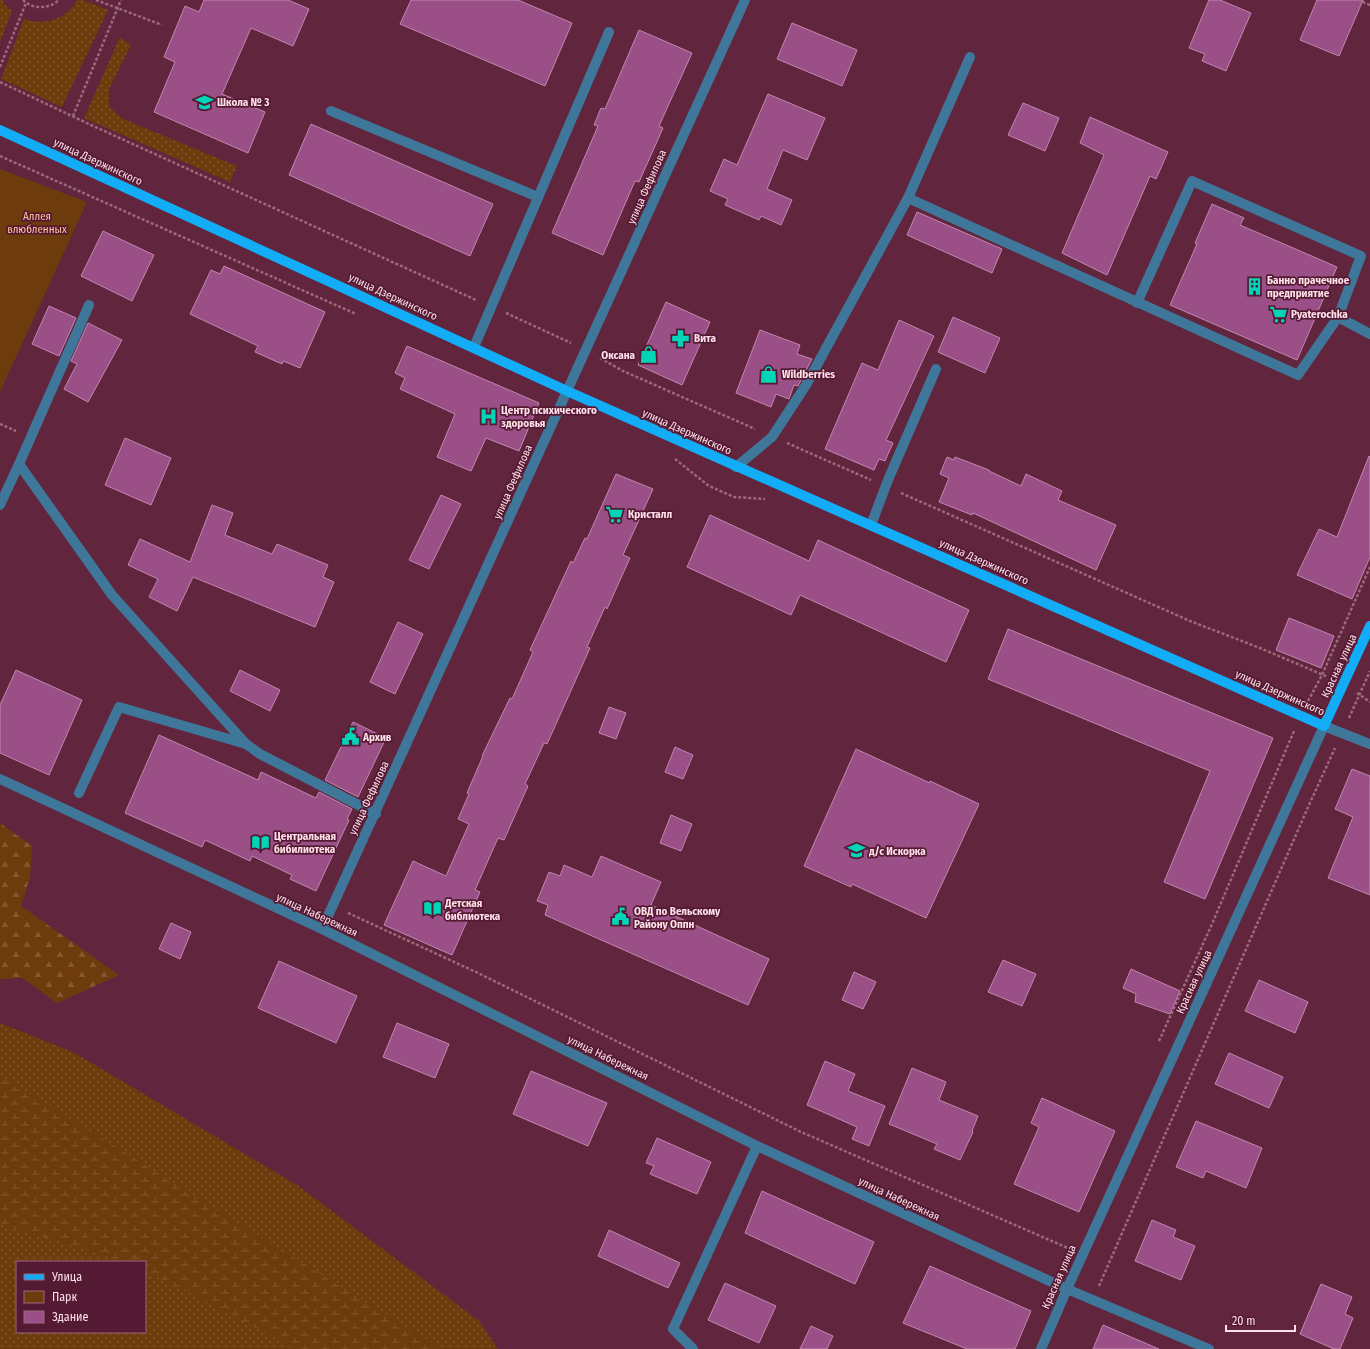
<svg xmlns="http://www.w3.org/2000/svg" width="1370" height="1349" viewBox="0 0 1370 1349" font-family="'Fira Sans Condensed',sans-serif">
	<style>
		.grass { fill: url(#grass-dots); fill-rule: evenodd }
		.forest { fill: url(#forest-firs) }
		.wetland { fill: url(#wetland-marsh) }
		.green { fill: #6d3b0c }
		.building { fill: #9a5087; stroke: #c287b1 }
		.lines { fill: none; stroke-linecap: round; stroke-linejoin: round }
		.path { stroke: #9b6a7c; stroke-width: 2.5; stroke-dasharray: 3 2; stroke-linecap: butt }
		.minor { stroke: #3e779a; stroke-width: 10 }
		.major { stroke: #12adf6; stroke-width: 10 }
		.labels { text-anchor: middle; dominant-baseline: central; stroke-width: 3.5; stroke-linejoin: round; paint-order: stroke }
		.poi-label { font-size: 11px; font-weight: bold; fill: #ffe0e9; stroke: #551a33; text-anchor: start }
		.street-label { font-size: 11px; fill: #ffe0e9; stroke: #551a33 }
		.park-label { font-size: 11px; fill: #ffc396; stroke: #551a33 }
	</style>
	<defs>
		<pattern id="grass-dots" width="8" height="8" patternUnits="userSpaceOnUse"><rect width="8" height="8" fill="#6d3b0c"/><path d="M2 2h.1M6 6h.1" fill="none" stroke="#83572f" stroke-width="1.8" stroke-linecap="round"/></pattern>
		<pattern id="forest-firs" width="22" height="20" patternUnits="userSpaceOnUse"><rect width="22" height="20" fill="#6d3b0c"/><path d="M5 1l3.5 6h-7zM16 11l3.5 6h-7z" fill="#83572f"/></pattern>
		<pattern id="wetland-marsh" width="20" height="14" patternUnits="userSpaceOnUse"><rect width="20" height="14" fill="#6d3b0c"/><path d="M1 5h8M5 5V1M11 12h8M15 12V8" fill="none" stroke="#83572f"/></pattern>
	</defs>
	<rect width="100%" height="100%" fill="#61253d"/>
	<g class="grass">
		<polygon points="0,0 3,0 4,4 12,11 0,42"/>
		<path d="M77,0H83L108,10L62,107L1,79L24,19C44,26 66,20 77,0Z"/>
		<polygon points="120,37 131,45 109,89 109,107 123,119 237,166 230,182 84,118"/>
		<path d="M0,1023L73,1052L297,1185L479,1321L498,1349H0ZM17,1262H145V1332H17Z"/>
	</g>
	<polygon class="forest" points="0,823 32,846 30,877 21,906 119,975 57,1003 23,978 1,979 0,980"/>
	<polygon class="wetland" points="0,1075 442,1349 296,1349 145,1270 145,1262 127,1262 0,1224"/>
	<polygon class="green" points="0,169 87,202 0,392"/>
	<g class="building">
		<polygon points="204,0 288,0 309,9 293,46 251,28 222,94 265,112 248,153 154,112 175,62 164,57 185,6 199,12"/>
		<polygon points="411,0 518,0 572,23 545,86 400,24"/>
		<polygon points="1209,0 1220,0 1251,13 1226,71 1202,61 1205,54 1189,48"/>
		<polygon points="1317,0 1363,0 1339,56 1300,40"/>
		<polygon points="792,23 857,50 842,86 777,59"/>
		<polygon points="639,30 692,53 659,126 663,128 639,182 635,181 603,255 552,233 598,126 594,125 601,108 605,109"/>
		<polygon points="768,94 825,118 807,160 783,150 767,189 792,200 781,225 761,216 759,220 725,205 728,199 710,191 724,159 737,165"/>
		<polygon points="1023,103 1059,118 1045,151 1008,135"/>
		<polygon points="1090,117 1168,152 1156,179 1150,176 1107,275 1062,253 1104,155 1080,143"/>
		<polygon points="311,124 493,204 470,256 289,175"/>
		<polygon points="1212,204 1244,218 1240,225 1337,267 1297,360 1170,305 1197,244 1195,243"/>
		<polygon points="917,212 1002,249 992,273 907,235"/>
		<polygon points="103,231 154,255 132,301 81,276"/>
		<polygon points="224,266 325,312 300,368 283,361 282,364 255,352 258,346 190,314 211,270 220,274"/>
		<polygon points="666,302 710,322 682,385 638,365"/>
		<polygon points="49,306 76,318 59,356 32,344"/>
		<polygon points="953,317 1000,338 985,373 938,352"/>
		<polygon points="899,320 934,336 886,440 893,443 885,461 879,459 874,470 825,449 862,363 878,370"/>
		<polygon points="88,323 122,340 88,402 64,389 77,364 71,361"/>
		<polygon points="760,330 800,345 797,354 812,359 798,386 794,385 789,399 776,394 771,407 736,393"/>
		<polygon points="407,346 539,403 519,451 486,438 471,471 437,457 455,414 400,389 405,378 395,373"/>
		<polygon points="125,438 171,458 151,505 105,485"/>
		<polygon points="1369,456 1370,457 1370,557 1352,599 1297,575 1319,529 1337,537"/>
		<polygon points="947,457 954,460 955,457 989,470 989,471 1021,486 1026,474 1062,491 1058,500 1116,525 1096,570 973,513 972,515 939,502 949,478 940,474"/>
		<polygon points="616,474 653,489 623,555 630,558 607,609 605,607 587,647 590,648 547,744 544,743 525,784 528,786 504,840 498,838 475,890 480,892 452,955 384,925 413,861 446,876 469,824 458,819 469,794 467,793 483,756 482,756 510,698 512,699 533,652 530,650 571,561 573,563 585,538 587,539"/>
		<polygon points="441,495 461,504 429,569 409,560"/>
		<polygon points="212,505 233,513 225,535 272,554 277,544 328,565 323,577 334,582 315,627 193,577 177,611 149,597 158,579 128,565 140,539 190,562"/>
		<polygon points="710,515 809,561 818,540 969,610 946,662 800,595 791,615 687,567"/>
		<polygon points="1289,618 1334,636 1321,668 1276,650"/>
		<polygon points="398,622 423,634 395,694 370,682"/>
		<polygon points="1008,629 1273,738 1205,899 1164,882 1210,771 988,679"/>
		<polygon points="16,670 82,700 49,775 0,753 0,705"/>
		<polygon points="240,670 280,690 270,711 230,691"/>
		<polygon points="609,707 626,713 616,739 599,733"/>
		<polygon points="353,722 386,738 358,797 325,780"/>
		<polygon points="159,735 258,780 261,772 316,798 319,792 352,809 347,819 349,820 316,891 290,879 292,875 252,856 250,861 205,840 202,847 125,813"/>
		<polygon points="675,747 693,755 683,779 665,772"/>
		<polygon points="856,749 930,783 930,781 979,804 926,918 852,884 851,887 804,866"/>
		<polygon points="1352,769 1370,776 1370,895 1328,878 1353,817 1335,809"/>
		<polygon points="671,815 692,824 681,851 660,843"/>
		<polygon points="601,856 661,882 651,905 769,959 748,1005 545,915 548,905 537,901 549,872 560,876 564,865 592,877"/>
		<polygon points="171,923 191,932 180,959 159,949"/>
		<polygon points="1003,960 1036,974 1022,1006 988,992"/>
		<polygon points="279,961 357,996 336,1043 258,1008"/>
		<polygon points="1131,969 1180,991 1170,1014 1135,1002 1136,994 1123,988"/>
		<polygon points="854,972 876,982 863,1009 842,1000"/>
		<polygon points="1259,980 1308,1002 1295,1033 1245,1011"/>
		<polygon points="397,1023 449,1044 435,1078 383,1057"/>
		<polygon points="1229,1053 1283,1077 1269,1108 1215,1084"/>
		<polygon points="825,1061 855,1074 848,1091 885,1106 869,1146 852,1139 857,1127 807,1105"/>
		<polygon points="912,1068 946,1082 939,1100 978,1116 972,1131 973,1132 960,1160 934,1149 937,1144 889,1124"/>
		<polygon points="531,1071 607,1103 588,1146 513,1114"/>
		<polygon points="1042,1098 1115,1131 1079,1212 1014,1184 1039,1127 1031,1123"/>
		<polygon points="1196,1121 1262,1148 1246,1188 1206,1171 1203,1178 1176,1167"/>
		<polygon points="657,1138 711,1162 697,1194 650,1174 654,1166 646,1163"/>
		<polygon points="762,1191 874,1242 855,1284 745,1233"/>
		<polygon points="1152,1220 1176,1230 1173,1237 1195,1246 1181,1280 1135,1261"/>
		<polygon points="609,1230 680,1263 668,1288 598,1256"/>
		<polygon points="930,1266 1031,1311 1015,1349 967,1349 903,1323"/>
		<polygon points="725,1283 776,1306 759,1343 708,1320"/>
		<polygon points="1321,1284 1352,1297 1345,1314 1353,1318 1340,1349 1334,1349 1300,1334"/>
		<polygon points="1103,1325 1159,1349 1093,1349"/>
		<polygon points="811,1326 833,1336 827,1349 800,1349"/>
	</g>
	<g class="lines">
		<g class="path">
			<path d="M23,0C33,10 49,9 59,0"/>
			<polyline points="96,0 162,25"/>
			<polyline points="1358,0 1370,5"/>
			<polyline points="0,67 26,3"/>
			<polyline points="0,82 91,125 476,300"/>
			<polyline points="73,116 121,0"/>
			<polyline points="0,156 356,314"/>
			<polyline points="506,313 571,343"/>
			<polyline points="600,358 623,371 755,429"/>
			<polyline points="0,424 16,431"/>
			<polyline points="787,443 871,480"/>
			<polyline points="675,459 709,486 734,497 765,499"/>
			<polyline points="901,493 1190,621 1260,648 1328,677"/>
			<polyline points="1357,693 1370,702"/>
			<polyline points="1308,701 1322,675 1370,567"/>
			<polyline points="1349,718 1370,671"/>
			<polyline points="348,913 478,973 801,1132 1068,1248"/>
			<polyline points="1159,1041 1212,924 1294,731"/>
			<polyline points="1099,1286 1309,805 1335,748"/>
		</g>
		<g class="minor">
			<polyline points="331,111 538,197"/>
			<polyline points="908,198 1298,375 1338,317 1361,256 1192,181 1137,303"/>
			<polyline points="1338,317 1370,334"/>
			<polyline points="474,347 609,32"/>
			<polyline points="19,464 89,305"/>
			<polyline points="736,467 772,437 806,385 908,198 970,57"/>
			<polyline points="0,505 19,464 112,595 246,744"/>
			<polyline points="871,525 888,480 936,369"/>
			<polyline points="0,779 322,929 757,1146 1067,1289 1209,1349"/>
			<polyline points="79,793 119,707 246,744 260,754 376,814"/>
			<polyline points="322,929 745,0"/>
			<polyline points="693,1349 673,1329 757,1146"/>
			<polyline points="1041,1349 1067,1289 1324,726 1370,744"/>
		</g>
		<polyline class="major" points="0,130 567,391 1324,726 1370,626"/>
	</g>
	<defs>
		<symbol id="school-bare" viewBox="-9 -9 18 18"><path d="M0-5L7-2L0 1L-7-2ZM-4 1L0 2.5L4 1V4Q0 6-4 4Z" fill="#00d5b7" stroke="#551a33" stroke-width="2.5" paint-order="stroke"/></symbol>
		<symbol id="building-bare" viewBox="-9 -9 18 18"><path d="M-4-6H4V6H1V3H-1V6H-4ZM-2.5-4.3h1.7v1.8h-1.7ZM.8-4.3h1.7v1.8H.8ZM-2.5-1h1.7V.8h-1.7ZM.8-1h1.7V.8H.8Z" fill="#00d5b7" stroke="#551a33" stroke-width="2.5" paint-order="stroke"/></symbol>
		<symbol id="supermarket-bare" viewBox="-9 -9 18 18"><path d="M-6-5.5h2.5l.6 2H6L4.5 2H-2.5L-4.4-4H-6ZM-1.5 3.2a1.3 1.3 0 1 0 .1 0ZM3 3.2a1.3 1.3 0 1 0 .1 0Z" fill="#00d5b7" stroke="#551a33" stroke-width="2.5" paint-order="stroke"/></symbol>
		<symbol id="pharmacy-bare" viewBox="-9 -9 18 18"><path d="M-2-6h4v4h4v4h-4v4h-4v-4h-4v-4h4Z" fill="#00d5b7" stroke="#551a33" stroke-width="2.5" paint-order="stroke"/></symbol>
		<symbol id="shop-bare" viewBox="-9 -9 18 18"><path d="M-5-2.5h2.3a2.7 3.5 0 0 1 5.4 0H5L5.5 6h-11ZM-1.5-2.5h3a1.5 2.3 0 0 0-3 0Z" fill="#00d5b7" stroke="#551a33" stroke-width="2.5" paint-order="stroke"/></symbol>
		<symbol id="hospital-bare" viewBox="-9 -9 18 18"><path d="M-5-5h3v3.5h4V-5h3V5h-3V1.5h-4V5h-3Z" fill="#00d5b7" stroke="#551a33" stroke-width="2.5" paint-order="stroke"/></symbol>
		<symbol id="civic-bare" viewBox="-9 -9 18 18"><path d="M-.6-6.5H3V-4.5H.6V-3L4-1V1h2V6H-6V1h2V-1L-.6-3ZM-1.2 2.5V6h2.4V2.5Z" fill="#00d5b7" stroke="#551a33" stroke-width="2.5" paint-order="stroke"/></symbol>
		<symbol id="library-bare" viewBox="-9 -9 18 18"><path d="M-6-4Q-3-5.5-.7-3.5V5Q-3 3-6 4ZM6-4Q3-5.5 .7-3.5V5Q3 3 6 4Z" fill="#00d5b7" stroke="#551a33" stroke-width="2.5" paint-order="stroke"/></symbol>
	</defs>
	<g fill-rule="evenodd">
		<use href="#school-bare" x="192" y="90" width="25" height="25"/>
		<use href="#building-bare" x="1242" y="274" width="25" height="25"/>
		<use href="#supermarket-bare" x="1266" y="302" width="25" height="25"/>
		<use href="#pharmacy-bare" x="668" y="326" width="25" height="25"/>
		<use href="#shop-bare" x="636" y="342" width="25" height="25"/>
		<use href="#shop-bare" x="756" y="362" width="25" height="25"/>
		<use href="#hospital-bare" x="476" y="404" width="25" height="25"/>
		<use href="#supermarket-bare" x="602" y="502" width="25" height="25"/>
		<use href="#civic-bare" x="338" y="724" width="25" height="25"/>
		<use href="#library-bare" x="248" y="830" width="25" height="25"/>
		<use href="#school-bare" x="844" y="838" width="25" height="25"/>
		<use href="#library-bare" x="420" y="896" width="25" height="25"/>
		<use href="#civic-bare" x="608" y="904" width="25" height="25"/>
	</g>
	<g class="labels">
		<g class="poi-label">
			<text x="217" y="102">Школа № 3</text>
			<text x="1267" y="280">Банно прачечное<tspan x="1267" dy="13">предприятие</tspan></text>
			<text x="1291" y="314">Pyaterochka</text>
			<text x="694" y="338">Вита</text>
			<text x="635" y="355" text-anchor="end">Оксана</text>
			<text x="782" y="374">Wildberries</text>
			<text x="501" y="410">Центр психического<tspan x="501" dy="13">здоровья</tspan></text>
			<text x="628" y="514">Кристалл</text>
			<text x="363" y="737">Архив</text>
			<text x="274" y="836">Центральная<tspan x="274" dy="13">бибилиотека</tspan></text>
			<text x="869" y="851">д/с Искорка</text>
			<text x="445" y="903">Детская<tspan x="445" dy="13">библиотека</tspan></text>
			<text x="634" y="911">ОВД по Вельскому<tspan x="634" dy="13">Району Оппн</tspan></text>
		</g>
		<g class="street-label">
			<text transform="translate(98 162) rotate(25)">улица Дзержинского</text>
			<text transform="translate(647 187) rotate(-66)">улица Фефилова</text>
			<text transform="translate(393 297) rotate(25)">улица Дзержинского</text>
			<text transform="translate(687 432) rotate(24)">улица Дзержинского</text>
			<text transform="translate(513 482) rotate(-66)">улица Фефилова</text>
			<text transform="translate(984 562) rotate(24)">улица Дзержинского</text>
			<text transform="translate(1339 666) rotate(-65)">Красная улица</text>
			<text transform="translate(1280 693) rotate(24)">улица Дзержинского</text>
			<text transform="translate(369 798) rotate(-65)">улица Фефилова</text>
			<text transform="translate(317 915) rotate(25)">улица Набережная</text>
			<text transform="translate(1194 982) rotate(-65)">Красная улица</text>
			<text transform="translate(608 1058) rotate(26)">улица Набережная</text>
			<text transform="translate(899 1199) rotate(25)">улица Набережная</text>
			<text transform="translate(1059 1277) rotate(-66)">Красная улица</text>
		</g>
		<g class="park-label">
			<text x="37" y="216">Аллея<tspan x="37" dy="13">влюбленных</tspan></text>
		</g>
	</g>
	<rect x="16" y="1261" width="130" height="72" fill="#551a33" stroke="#99697c"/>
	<rect x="24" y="1274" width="20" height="6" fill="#12adf6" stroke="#99697c"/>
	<text x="52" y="1281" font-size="12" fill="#ffe0e9">Улица</text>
	<rect x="24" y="1291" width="20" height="12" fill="#6d3b0c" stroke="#99697c"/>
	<text x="52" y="1301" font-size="12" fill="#ffe0e9">Парк</text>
	<rect x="24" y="1311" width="20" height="12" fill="#9a5087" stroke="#99697c"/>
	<text x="52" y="1321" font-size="12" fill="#ffe0e9">Здание</text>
	<path d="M1226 1325v6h69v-6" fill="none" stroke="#ffe0e9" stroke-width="2"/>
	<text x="1232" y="1325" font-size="12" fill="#ffe0e9" stroke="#551a33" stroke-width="3" paint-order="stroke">20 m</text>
</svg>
